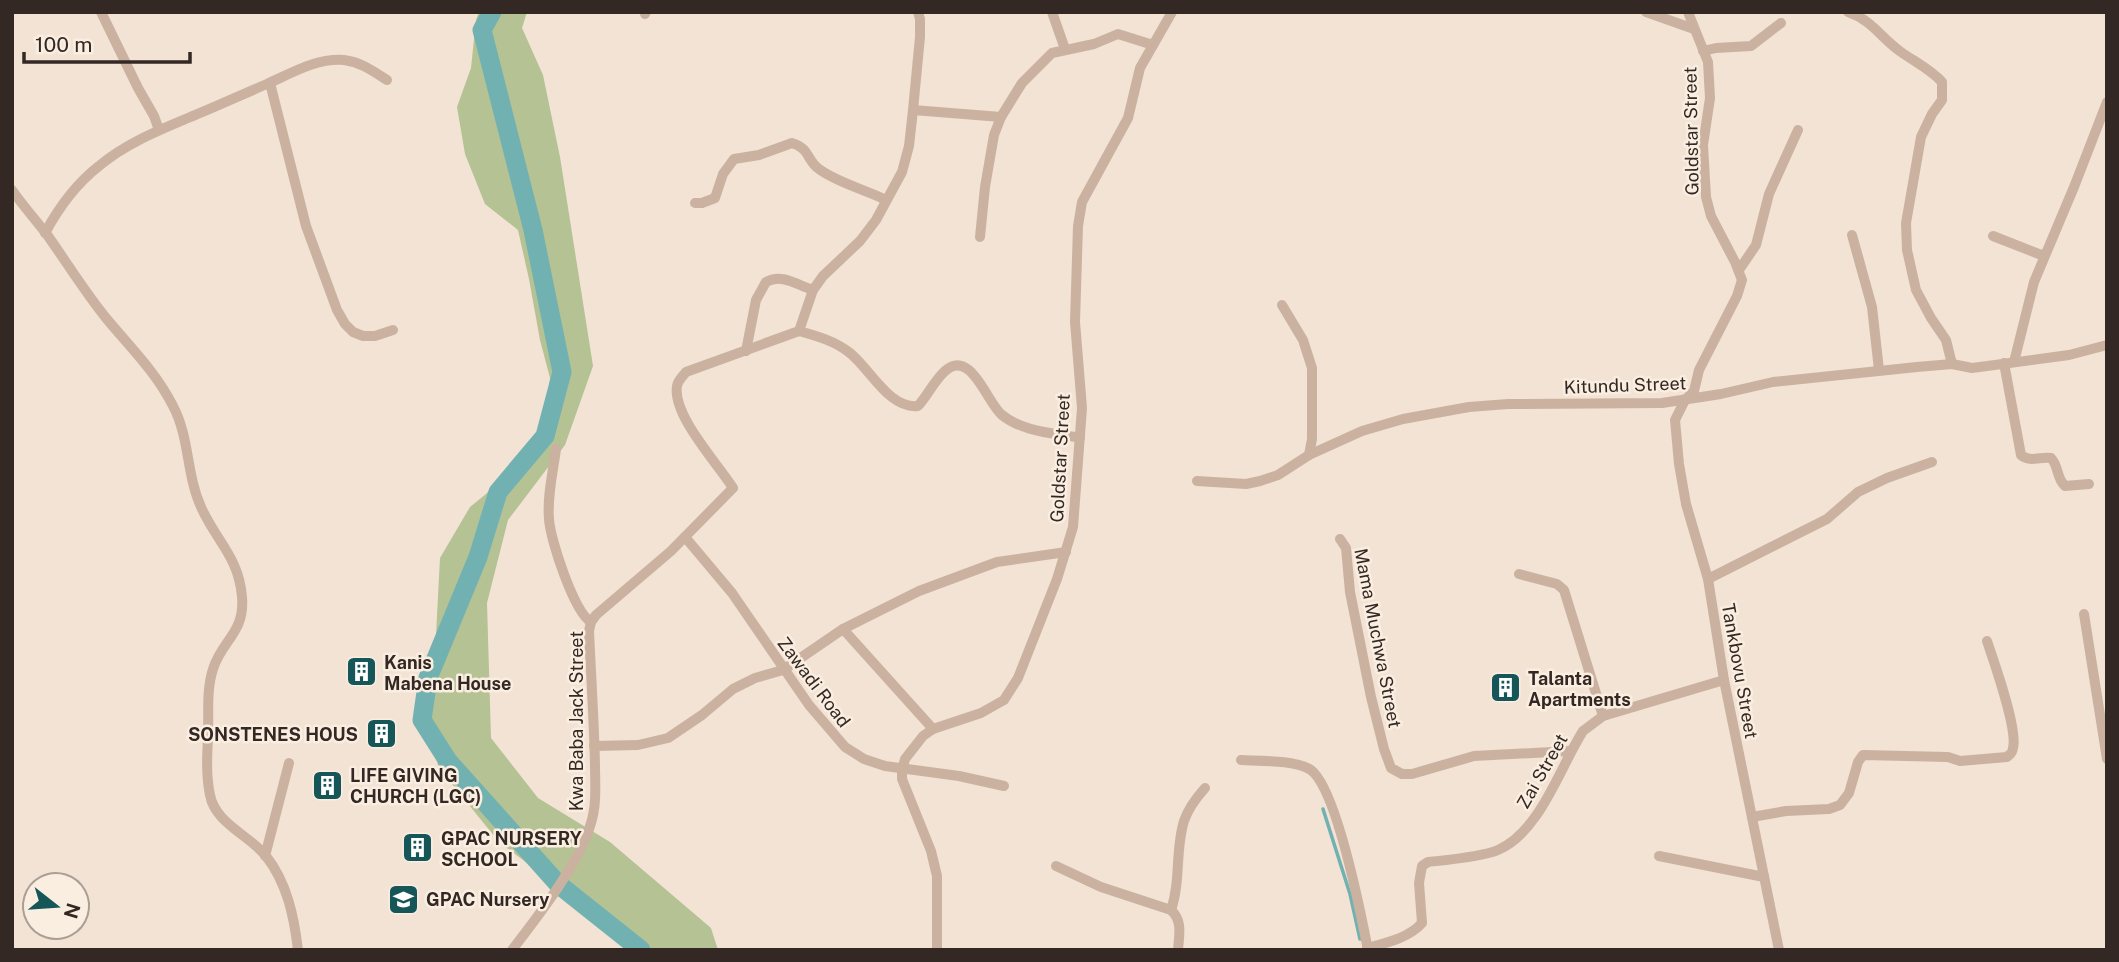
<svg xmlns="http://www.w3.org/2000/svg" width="2119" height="962" viewBox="0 0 2119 962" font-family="'Public Sans',sans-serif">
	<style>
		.green { fill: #b4c294 }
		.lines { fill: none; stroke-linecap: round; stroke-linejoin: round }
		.stream { stroke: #72b1b1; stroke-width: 3.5 }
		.river { stroke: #72b1b1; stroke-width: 19 }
		.minor { stroke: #cbb2a0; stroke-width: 10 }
		.labels { text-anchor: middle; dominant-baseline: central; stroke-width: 5; stroke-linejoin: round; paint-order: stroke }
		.street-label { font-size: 18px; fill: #342824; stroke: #faeee1 }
		.poi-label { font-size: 18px; font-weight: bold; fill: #342824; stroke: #faeee1; text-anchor: start }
	</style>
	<rect width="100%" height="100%" fill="#f2e3d5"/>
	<polygon class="green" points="479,12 527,12 522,28 543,75 560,157 593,366 565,445 508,520 487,603 491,738 538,798 610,842 711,928 718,950 635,950 625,937 499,842 439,768 427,730 435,688 434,674 440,558 470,507 486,494 544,426 550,378 540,340 529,279 518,230 485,204 465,154 457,107 471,68 476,20"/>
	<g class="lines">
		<polyline class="stream" points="1323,809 1350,894 1360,939"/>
		<polyline class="river" points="492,12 482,30 533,230 562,372 545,436 498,492 478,557 428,678 422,720 448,761 558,884 641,950"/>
		<g class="minor">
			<polyline points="101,12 138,88 154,116 159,130"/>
			<polyline points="1052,12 1065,49"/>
			<polyline points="1646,12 1694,29"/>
			<polyline points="1688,12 1708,62 1710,98 1703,145 1706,197 1711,216 1735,262 1742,280 1737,296 1699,370 1694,391 1685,400 1675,420 1679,464 1686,504 1708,579 1724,680 1779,950"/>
			<path d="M1848,12C1872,20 1881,38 1901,52C1915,62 1930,69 1942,82V100L1932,114L1921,137L1906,223L1907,250L1916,290L1931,318L1946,340L1952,364"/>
			<polyline points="645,14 646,12"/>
			<polyline points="1703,51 1716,48 1751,46 1781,23"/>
			<polyline points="270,83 306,226 337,310 345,324 353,332 363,336 375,336 393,330"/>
			<polyline points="913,110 1001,117"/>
			<path d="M12,190C23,206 36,220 48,236C67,263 85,292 106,318C130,347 156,372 173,406C190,438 186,474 201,507C216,541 239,557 242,597C245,633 222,640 213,669C206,691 209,714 208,737C207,756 206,776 210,795C215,823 249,835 266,856C287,883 294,916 298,950"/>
			<path d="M695,203H702L715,198L723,174L734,159L759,155L792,143C811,149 806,160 819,169C836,182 866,190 886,200"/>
			<path d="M45,233C58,209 77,183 99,166C125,144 157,131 188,118C215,107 241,95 267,84C292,73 316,58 344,60C361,62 373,71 387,80"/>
			<polyline points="1852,235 1872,307 1879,370"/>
			<polyline points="1993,236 2044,256"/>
			<polyline points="980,237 985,187 994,135 1001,117 1022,83 1052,53 1094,44 1118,34 1153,45"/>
			<polyline points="1739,270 1756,245 1769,194 1798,130"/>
			<polyline points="1282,305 1303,340 1312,368 1312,439 1309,455"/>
			<path d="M799,331C817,336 835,341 850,353C871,370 889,409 918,406C928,395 934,381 945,371C971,348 987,403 1002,415C1023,432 1054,433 1080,438"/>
			<path d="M746,351L756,300L766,282C782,273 797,285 813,290"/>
			<polyline points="2014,362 2034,282 2074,187 2107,102"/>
			<path d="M2004,363L2021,455C2031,463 2040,456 2051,458C2059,466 2056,478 2065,486L2089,484"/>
			<path d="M556,449C553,472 547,496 549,519C550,539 574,612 591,622"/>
			<polyline points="1197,481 1246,484 1260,481 1278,475 1309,455 1362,431 1403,419 1469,407 1508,404 1662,403 1721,394 1773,382 1917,367 1952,364 1972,368 2069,355 2107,345"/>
			<polyline points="685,537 732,593 809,705 845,747 864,759 885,766 959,776 1004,786"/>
			<polyline points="1340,539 1346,548 1350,592 1371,697 1384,749 1391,768 1402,774 1412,774 1474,756 1571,751"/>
			<polyline points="1519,574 1557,584 1564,590 1603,716"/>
			<polyline points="1708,579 1827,519 1858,492 1887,478 1932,462"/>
			<polyline points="2084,614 2107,759"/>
			<polyline points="843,629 933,729"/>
			<polyline points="594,746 638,745 668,738 702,715 733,689 755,678 783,670 843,629 919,591 997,562 1066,552"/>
			<path d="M1241,760C1260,761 1296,760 1311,770C1337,790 1361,914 1368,950"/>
			<path d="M1752,817L1786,811L1829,809L1840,805L1849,793L1858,762L1863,755L1948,757L1960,761L2007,757C2011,753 2012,754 2013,748C2018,729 1994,662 1987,641"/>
			<polyline points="265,856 289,763"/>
			<polyline points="1659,856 1764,877"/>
			<path d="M1056,866L1101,887L1171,910C1183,921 1179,935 1178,950"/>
			<path d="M1171,910C1181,881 1175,850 1184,821C1188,809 1197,797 1205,788"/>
			<path d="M1367,948C1386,943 1409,938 1422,923L1419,883L1422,866L1428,862C1447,860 1482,857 1498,850C1540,832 1560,767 1583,731L1603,716L1724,680"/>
			<path d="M512,950C538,916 579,864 591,823C597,804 595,784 595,765C594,720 591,675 589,631L591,622L596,615L671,551L733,488C718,464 672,415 677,386C678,380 683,376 686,372L799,331L813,290L823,276L860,241L876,220L902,172L909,146L913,110L920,37V19L918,12"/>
			<polyline points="937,950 937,876 931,851 902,779 902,770 905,759 923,736 933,729 981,713 1004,700 1018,678 1057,579 1073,527 1082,408 1075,322 1078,226 1082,202 1128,118 1140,68 1172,12"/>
		</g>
	</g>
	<defs>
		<symbol id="building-square" viewBox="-11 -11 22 22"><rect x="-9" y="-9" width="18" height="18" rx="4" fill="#175658" stroke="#faeee1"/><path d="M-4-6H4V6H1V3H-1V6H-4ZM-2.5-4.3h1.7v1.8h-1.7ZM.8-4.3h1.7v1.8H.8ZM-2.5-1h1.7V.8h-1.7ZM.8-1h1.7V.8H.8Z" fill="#fff"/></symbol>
		<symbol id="school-square" viewBox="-11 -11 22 22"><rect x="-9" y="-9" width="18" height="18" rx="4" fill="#175658" stroke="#faeee1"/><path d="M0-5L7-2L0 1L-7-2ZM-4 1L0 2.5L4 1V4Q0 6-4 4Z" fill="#fff"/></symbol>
	</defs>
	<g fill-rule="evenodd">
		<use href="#building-square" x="344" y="654" width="35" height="35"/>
		<use href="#building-square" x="1488" y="670" width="35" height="35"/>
		<use href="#building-square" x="364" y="716" width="35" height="35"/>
		<use href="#building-square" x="310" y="768" width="35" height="35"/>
		<use href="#building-square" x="400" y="830" width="35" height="35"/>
		<use href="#school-square" x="386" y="882" width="35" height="35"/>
	</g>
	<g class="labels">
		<g class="street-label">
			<text transform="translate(1691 131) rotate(-91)">Goldstar Street</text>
			<text transform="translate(1625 385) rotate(-2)">Kitundu Street</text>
			<text transform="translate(1060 458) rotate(-87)">Goldstar Street</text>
			<text transform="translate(1378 638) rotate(79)">Mama Muchwa Street</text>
			<text transform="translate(1740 671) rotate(80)">Tankbovu Street</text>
			<text transform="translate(814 682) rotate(53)">Zawadi Road</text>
			<text transform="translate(576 721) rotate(-90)">Kwa Baba Jack Street</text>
			<text transform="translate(1542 771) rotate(-60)">Zai Street</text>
		</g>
		<g class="poi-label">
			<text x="384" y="662">Kanis<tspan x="384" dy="21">Mabena House</tspan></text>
			<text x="1528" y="678">Talanta<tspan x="1528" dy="21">Apartments</tspan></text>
			<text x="358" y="734" text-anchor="end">SONSTENES HOUS</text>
			<text x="350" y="775">LIFE GIVING<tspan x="350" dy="21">CHURCH (LGC)</tspan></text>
			<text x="441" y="838">GPAC NURSERY<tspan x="441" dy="21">SCHOOL</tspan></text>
			<text x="426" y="899">GPAC Nursery</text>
		</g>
	</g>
	<rect width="2119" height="962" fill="none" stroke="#342824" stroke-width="28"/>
	<g transform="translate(56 906) rotate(107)"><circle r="33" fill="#faeee1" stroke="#ab9f95" stroke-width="2"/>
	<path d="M0-5L12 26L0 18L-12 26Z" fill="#175658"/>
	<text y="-10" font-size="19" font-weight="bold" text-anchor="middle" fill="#342824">N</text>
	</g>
	<path d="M24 52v10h166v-10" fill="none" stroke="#342824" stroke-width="3.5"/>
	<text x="35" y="52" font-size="21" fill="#342824" stroke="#faeee1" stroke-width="5" paint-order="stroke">100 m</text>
</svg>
